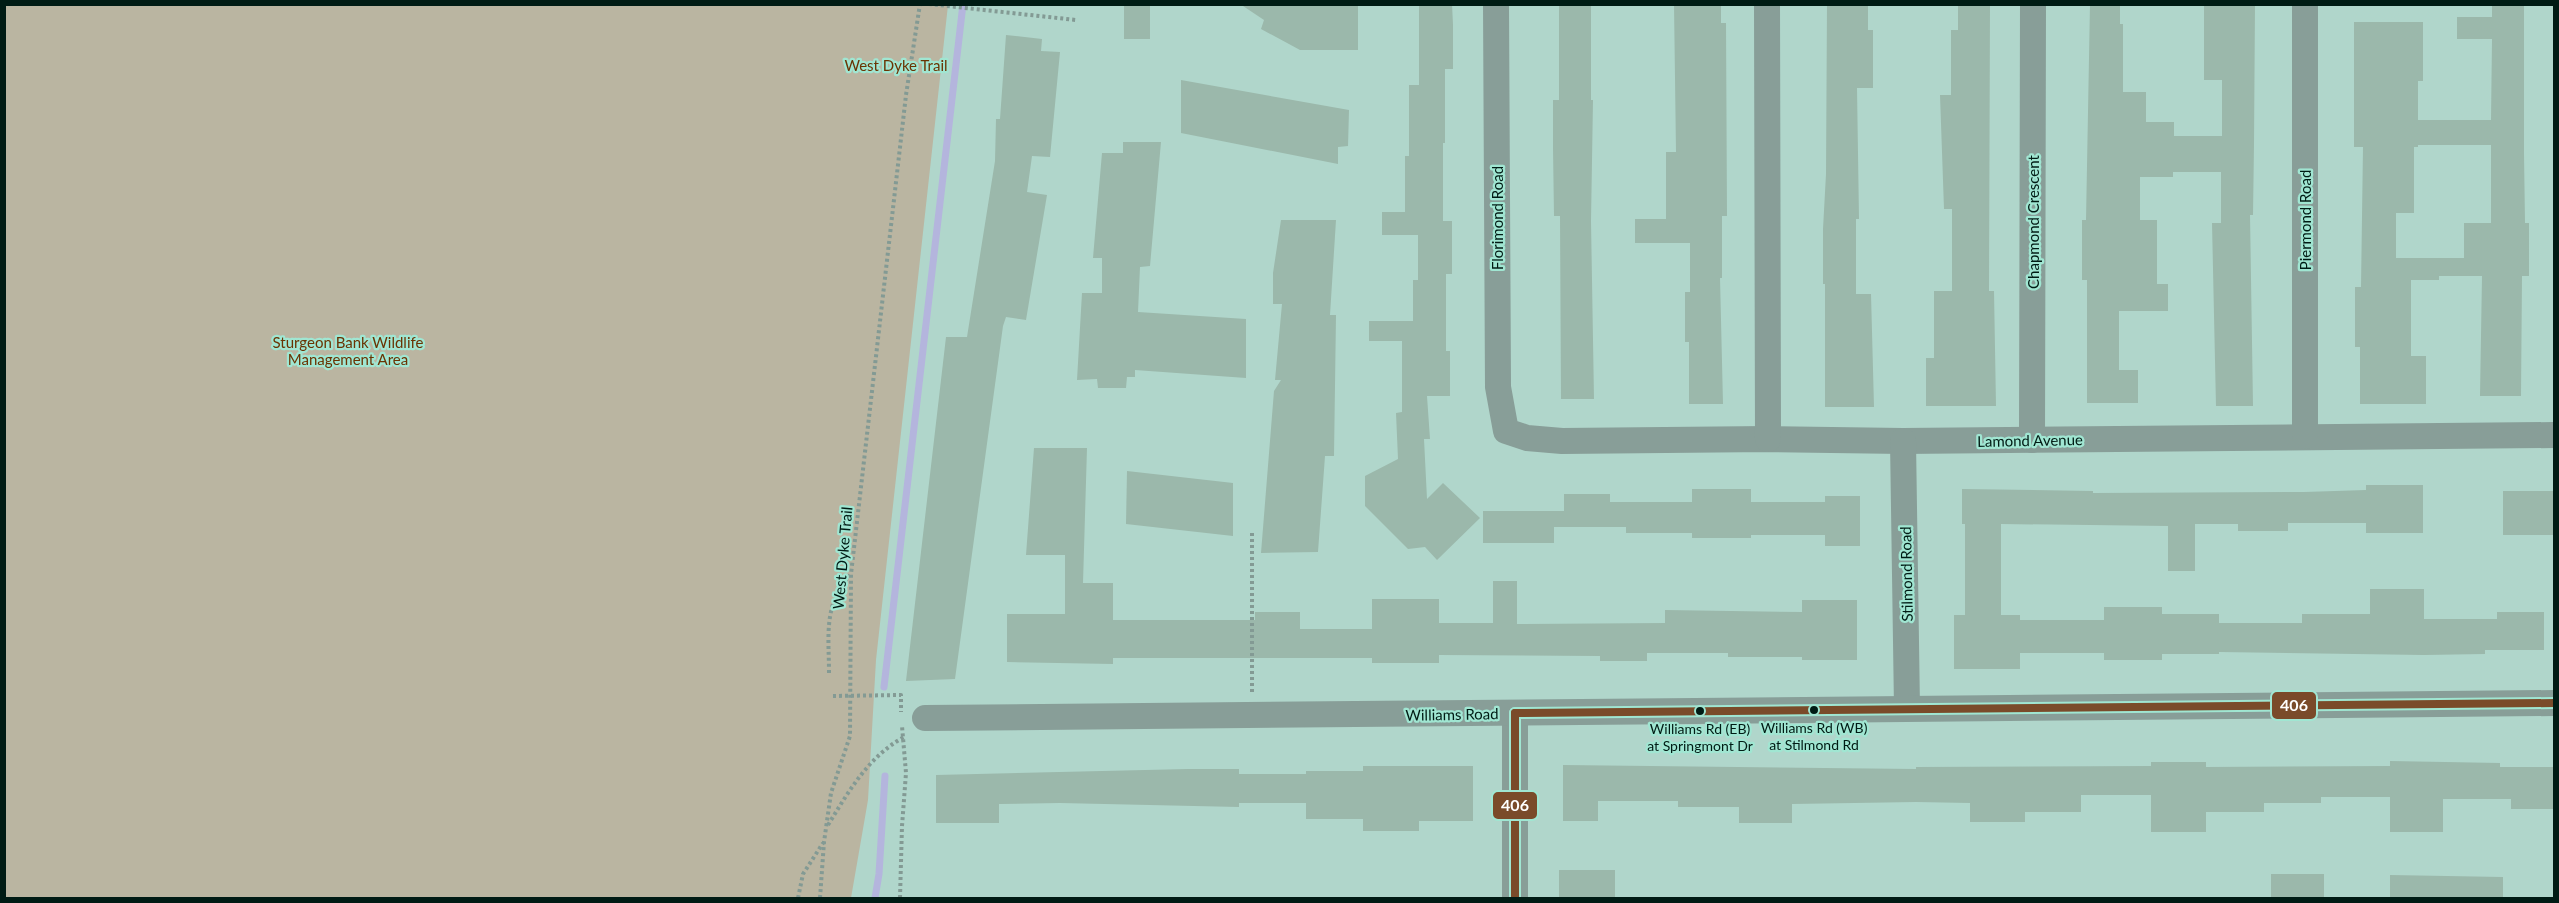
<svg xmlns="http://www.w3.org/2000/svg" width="2559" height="903" viewBox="0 0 2559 903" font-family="Lato,sans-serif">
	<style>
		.green { fill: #bab5a1 }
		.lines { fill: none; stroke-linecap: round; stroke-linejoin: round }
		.stream { stroke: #b4b5dd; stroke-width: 7 }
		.building { fill: #9bb8ab; fill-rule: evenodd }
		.path { stroke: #839a94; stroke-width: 4; stroke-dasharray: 3 3; stroke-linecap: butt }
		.minor { stroke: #889e98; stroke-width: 26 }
		.bus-1-casing { stroke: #a0e6d2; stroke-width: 12 }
		.bus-1 { stroke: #7a4b2a; stroke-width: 8 }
		.bus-dot { fill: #001b14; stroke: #a0e6d2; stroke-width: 2 }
		.labels { text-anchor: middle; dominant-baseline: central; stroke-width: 4.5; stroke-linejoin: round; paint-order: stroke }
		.bus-label { font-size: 14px; fill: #001b14; stroke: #a0e6d2 }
		.park-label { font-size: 15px; fill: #6a3303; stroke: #a0e6d2 }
		.street-label { font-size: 15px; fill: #001b14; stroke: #a0e6d2 }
		.line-badge { stroke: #a0e6d2; stroke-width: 2 }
		.badge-label { font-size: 16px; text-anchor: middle; font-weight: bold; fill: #fff }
	</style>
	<rect width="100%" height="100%" fill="#b0d6cb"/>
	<polygon class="green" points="5,4 948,5 876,660 868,800 851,898 5,898"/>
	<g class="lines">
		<g class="stream">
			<polyline points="884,687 963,4"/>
			<polyline points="875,898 879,874 885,776"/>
		</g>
	</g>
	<g class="building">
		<rect x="1124" y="4" width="26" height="35"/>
		<polygon points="1240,4 1358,4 1358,50 1300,50 1261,29 1264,20"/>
		<polygon points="1419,4 1452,4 1453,25 1453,69 1445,69 1445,143 1443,143 1443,221 1452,221 1452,274 1446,274 1446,351 1450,351 1450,396 1427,396 1430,439 1424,439 1427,499 1443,483 1480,518 1437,560 1425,547 1408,549 1365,506 1365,476 1398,459 1396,413 1402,412 1402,341 1369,341 1369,321 1413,321 1413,280 1418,280 1418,235 1382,235 1382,212 1405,212 1405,156 1409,156 1409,85 1419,85"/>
		<polygon points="1559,4 1591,4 1591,100 1593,100 1591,221 1594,399 1561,399 1560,216 1554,216 1553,148 1553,100 1559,100"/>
		<polygon points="1674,4 1721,4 1721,23 1726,23 1727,216 1722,216 1722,278 1720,278 1723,404 1689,404 1689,342 1685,342 1685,292 1690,292 1690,243 1635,243 1635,219 1666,219 1666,152 1676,152"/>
		<polygon points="1827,4 1868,4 1868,30 1873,30 1873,88 1857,88 1859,219 1856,219 1856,294 1871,294 1874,407 1825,407 1825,284 1823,284 1823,229 1826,174"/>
		<polygon points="1958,4 1990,4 1989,291 1994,291 1996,406 1926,406 1926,358 1934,358 1934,291 1952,291 1952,209 1944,209 1940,95 1951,95 1951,30 1958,30"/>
		<polygon points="2090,4 2120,4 2120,24 2123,24 2123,92 2146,92 2146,122 2174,122 2174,136 2222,136 2222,80 2204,80 2204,4 2255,4 2254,144 2253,215 2250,215 2253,406 2216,406 2212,223 2221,223 2221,172 2173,172 2173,177 2140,177 2140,220 2157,220 2157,284 2168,284 2168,311 2119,311 2119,370 2138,370 2138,403 2087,403 2087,280 2082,280 2082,220 2086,220"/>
		<path d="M2492,4H2524V154L2525,223H2529V276H2522L2521,396H2480L2482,276H2439V280H2411V356H2426V404H2360V347H2355V287H2361L2363,147H2354V22H2423V81H2418V120H2491L2492,39H2457V17H2492ZM2418,145H2491V223H2464V258H2396V213H2414V147H2418Z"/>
		<polygon points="1006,35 1042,39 1041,51 1060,52 1050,157 1032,156 1027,192 1047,195 1026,320 1006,317 1003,326 955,679 906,681 946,337 967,337 995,161 996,119 1000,119"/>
		<polygon points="1181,80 1349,110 1348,146 1338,147 1338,164 1181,133"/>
		<polygon points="1123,142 1161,142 1150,266 1140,267 1138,312 1246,319 1246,378 1135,370 1135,377 1127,377 1126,388 1098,388 1097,379 1077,380 1082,293 1102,293 1102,258 1093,258 1102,153 1123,153"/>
		<polygon points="1281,220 1336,220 1330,315 1336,315 1334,456 1325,456 1318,552 1261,553 1274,391 1281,380 1275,380 1282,304 1273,304 1273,273"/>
		<polygon points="1034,448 1087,448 1083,583 1113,583 1113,620 1255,620 1255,612 1300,612 1300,629 1372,629 1372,599 1439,599 1439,623 1493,623 1493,581 1517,581 1517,624 1665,623 1665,610 1802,612 1802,600 1857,600 1857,660 1802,660 1802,657 1728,657 1728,653 1647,653 1647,661 1600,661 1600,656 1439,655 1439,663 1372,663 1372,658 1113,658 1113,664 1007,662 1007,614 1065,614 1065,555 1026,555"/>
		<polygon points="1127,471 1233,483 1233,536 1126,524"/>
		<polygon points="2366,485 2423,485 2423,533 2366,533 2366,523 2288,523 2288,531 2238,531 2238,524 2195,524 2195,571 2168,571 2168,526 2001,524 2001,615 2020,615 2020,620 2104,620 2104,607 2162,607 2162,614 2219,614 2219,623 2302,623 2302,614 2370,614 2370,589 2424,589 2424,619 2497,619 2497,612 2544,612 2544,650 2485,650 2485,654 2424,655 2219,652 2219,654 2162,654 2162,660 2104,660 2104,653 2020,653 2020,669 1954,669 1954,615 1965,615 1965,524 1962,524 1962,489 2093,491 2093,493 2304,492 2366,490"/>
		<polygon points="1692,489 1751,489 1751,502 1825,502 1825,496 1860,496 1860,546 1825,546 1825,535 1751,535 1751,538 1692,538 1692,533 1626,533 1626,527 1554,527 1554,543 1483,543 1483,511 1564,511 1564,494 1610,494 1610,502 1692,502"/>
		<rect x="2503" y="491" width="51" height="44"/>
		<polygon points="2390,761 2500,763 2500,767 2554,767 2554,809 2511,809 2511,799 2443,799 2443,832 2390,832 2390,797 2321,797 2321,803 2264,803 2264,812 2206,812 2206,832 2151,832 2151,795 2081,795 2081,812 2025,812 2025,822 1970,822 1970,803 1916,802 1792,804 1792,823 1739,823 1739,807 1678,807 1678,801 1598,801 1598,821 1563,821 1563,765 1916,769 1916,767 2151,766 2151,762 2206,762 2206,767 2390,766"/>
		<polygon points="1363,766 1473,766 1473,821 1419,821 1419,831 1363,831 1363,819 1306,819 1306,803 1239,803 1239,807 1060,803 999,804 999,823 936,823 936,775 1188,769 1239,769 1239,774 1306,774 1306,771 1363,771"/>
		<rect x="1559" y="870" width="56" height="28"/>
		<rect x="2271" y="874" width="53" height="24"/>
		<polygon points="2390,875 2503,877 2503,898 2390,898"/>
	</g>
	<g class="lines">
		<g class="path">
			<polyline points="929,4 1076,20"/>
			<path d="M829,673C829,636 823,605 850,575"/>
			<polyline points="1252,692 1252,531"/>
			<polyline points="833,696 901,695 901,712"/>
			<path d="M828,825C849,791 868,757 904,737"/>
			<polyline points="798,898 803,874 823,843"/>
			<polyline points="820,898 824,842 831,793 850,736 851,574 906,95 920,4"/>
			<polyline points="900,898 902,826 906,773 902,726"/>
		</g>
		<g class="minor">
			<polyline points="1496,4 1498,387 1506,431 1527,438 1562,441 1768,439 1903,441 2554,435"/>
			<polyline points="1767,4 1768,439"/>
			<polyline points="2305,4 2305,436"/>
			<polyline points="2032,440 2033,4"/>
			<polyline points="1903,441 1907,708"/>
			<polyline points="1515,713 1515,898"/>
			<polyline points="925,718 2554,703"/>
		</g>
		<defs>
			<g id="bus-1">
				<polyline points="1515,713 2554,703"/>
				<polyline points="1515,713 1515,898"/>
			</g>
		</defs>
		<use href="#bus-1" class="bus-1-casing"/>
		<use href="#bus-1" class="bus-1"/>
	</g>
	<g class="bus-dot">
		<circle cx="1814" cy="710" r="5"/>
		<circle cx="1700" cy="711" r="5"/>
	</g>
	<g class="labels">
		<g class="bus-label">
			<text x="1814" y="727">Williams Rd (WB)<tspan x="1814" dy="17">at Stilmond Rd</tspan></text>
			<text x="1700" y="728">Williams Rd (EB)<tspan x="1700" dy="17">at Springmont Dr</tspan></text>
		</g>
		<g class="park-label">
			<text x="896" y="65">West Dyke Trail</text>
			<text x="348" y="342">Sturgeon Bank Wildlife<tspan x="348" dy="17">Management Area</tspan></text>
		</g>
		<g class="street-label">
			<text transform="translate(1497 218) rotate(-90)">Florimond Road</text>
			<text transform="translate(2305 220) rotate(-90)">Piermond Road</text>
			<text transform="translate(2033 222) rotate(-90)">Chapmond Crescent</text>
			<text transform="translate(2030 440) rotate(-1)">Lamond Avenue</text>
			<text transform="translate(842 558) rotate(-85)">West Dyke Trail</text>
			<text transform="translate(1906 574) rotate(-91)">Stilmond Road</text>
			<text transform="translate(1452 714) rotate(-1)">Williams Road</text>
		</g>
	</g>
	<g class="line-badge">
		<rect x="2271" y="691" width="46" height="29" rx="6" fill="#7a4b2a"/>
		<rect x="1492" y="791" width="46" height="29" rx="6" fill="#7a4b2a"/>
	</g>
	<g class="badge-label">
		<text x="2294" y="711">406</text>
		<text x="1515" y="811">406</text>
	</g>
	<rect width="2559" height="903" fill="none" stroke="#001b14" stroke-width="12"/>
</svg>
